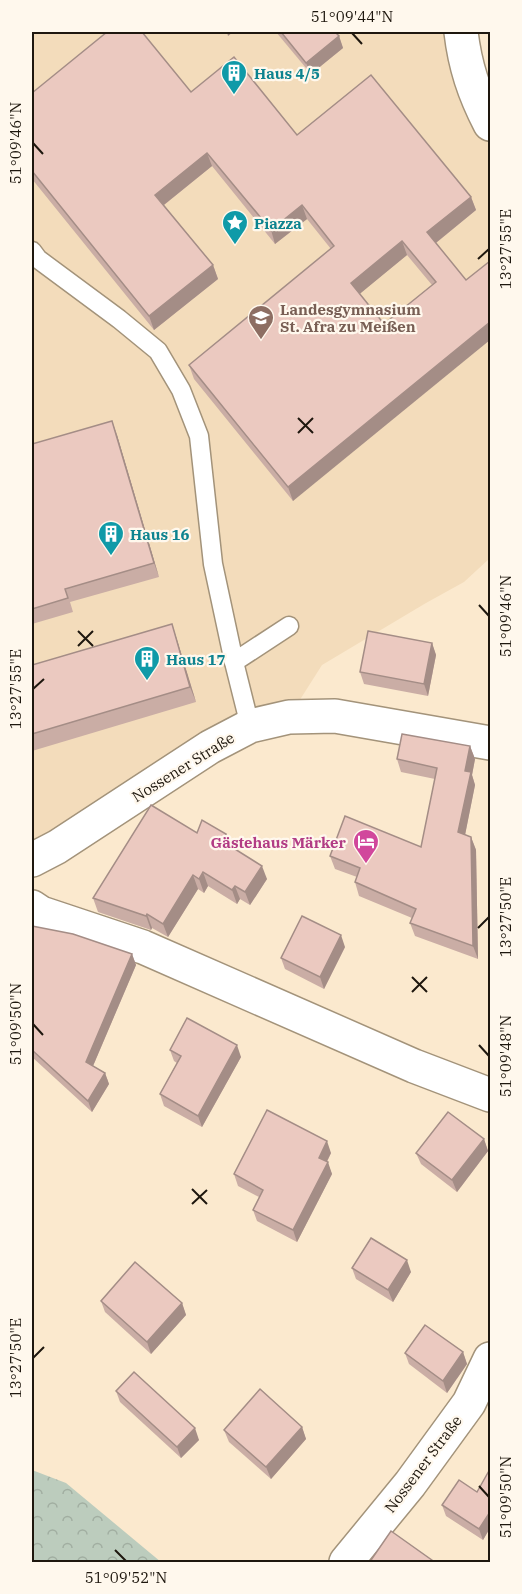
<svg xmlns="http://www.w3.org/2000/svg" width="522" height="1594" viewBox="0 0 522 1594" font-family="'IBM Plex Serif',serif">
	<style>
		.built { fill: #f3dcbb }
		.forest { fill: url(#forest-crowns) }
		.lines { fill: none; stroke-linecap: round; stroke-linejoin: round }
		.service-casing { stroke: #a3937a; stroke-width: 21 }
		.minor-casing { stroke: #a3937a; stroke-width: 36 }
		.service { stroke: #fff; stroke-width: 18 }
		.minor { stroke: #fff; stroke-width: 33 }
		.wall { fill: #caada5; fill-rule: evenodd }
		.shaded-wall { fill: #a48d86 }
		.building { fill: #ebc9c0; stroke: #a48d86; stroke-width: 1.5; fill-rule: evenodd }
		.ticks { fill: none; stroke: #1e170e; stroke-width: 2 }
		.labels { text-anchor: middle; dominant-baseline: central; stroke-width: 4.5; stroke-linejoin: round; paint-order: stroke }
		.culture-label { font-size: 15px; font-weight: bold; fill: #0d838f; stroke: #fff8ed; text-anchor: start }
		.education-label { font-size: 15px; font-weight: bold; fill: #785e54; stroke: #fff8ed; text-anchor: start }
		.street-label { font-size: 15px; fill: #1e170e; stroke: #fff8ed }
		.hotel-label { font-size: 15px; font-weight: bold; fill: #b23c85; stroke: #fff8ed; text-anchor: end }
		.neatline { fill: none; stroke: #1e170e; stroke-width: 2 }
		.ticks-label { font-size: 15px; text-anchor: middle; fill: #1e170e }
	</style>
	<defs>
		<pattern id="forest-crowns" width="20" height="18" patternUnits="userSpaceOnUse" patternTransform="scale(1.5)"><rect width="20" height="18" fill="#bcccbd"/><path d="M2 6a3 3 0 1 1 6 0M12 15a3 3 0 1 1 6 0" fill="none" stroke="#a1aea1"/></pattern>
	</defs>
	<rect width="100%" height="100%" fill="#fbe9ce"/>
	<polygon class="built" points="32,32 461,32 490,124 490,558 464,582 426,603 322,665 289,717 57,847 32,839"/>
	<polygon class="forest" points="32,1470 66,1483 161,1562 32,1562"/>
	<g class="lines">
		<defs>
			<g id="service">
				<polyline points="32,251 38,259 119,319 158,351 181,390 199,436 213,564 234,662"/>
				<polyline points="250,726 234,662 289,626"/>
			</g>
			<g id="minor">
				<path d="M461,32C465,66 474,93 490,124"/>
				<polyline points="32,860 57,847 210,747 250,726 289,717 335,716 490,743"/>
				<polyline points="32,907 41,913 143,947 414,1066 490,1095"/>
				<polyline points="346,1562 410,1484 469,1403 490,1359"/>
			</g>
		</defs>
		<use href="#service" class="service-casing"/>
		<use href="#minor" class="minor-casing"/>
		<use href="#service" class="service"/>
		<use href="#minor" class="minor"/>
	</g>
	<g class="wall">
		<polygon points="276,32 335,32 339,36 343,48 311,74"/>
		<path d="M191,92L297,135L471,197L476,210L436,243L466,280L293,501L194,379L189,365L331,249L307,219L275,244L212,166L164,205L213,265L218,279L154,330L32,179V93ZM407,255L432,285L384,324L359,294Z"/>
		<polygon points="117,435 159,577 70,602 73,612 32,624 32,444"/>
		<polygon points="172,624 177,640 196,702 32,751 32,665"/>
		<polygon points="432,643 436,655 428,696 364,684 360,672"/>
		<polygon points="470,746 475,759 472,775 475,785 465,835 471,837 476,850 478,959 415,936 410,923 412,918 359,896 355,882 357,877 335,869 330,856 421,847 435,779 401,772 397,759"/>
		<polygon points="197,833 226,834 230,847 267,879 250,905 240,899 237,904 208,886 204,893 198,889 168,937 152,928 151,930 98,912 93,898"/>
		<polygon points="32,926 132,954 136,965 93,1066 105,1073 109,1084 92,1112 32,1057"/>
		<polygon points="345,947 324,989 285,969 281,958"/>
		<polygon points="170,1050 241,1057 202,1127 164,1106 160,1094 177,1063 174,1061"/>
		<polygon points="484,1139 488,1151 457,1192 421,1164 416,1153"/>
		<polygon points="331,1153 327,1162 332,1174 297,1242 257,1221 253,1210 259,1197 238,1186 234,1174"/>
		<polygon points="352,1268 411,1272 393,1302 356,1279"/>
		<polygon points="101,1301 182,1303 186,1315 151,1354 105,1312"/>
		<polygon points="463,1352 467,1364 447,1393 409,1364 405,1353"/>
		<polygon points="116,1391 199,1440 181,1458 120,1402"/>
		<polygon points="302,1427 306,1439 271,1479 229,1442 224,1430"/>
		<polygon points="490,1469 490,1528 483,1540 446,1516 442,1505 477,1492"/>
	</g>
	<g class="shaded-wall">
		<polygon points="227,32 233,32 228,36"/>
		<polygon points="339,36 343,48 311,74 306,63"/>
		<polygon points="207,153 212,166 160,208 155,195"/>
		<polygon points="471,197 476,210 432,246 427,232"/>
		<polygon points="302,205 307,219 275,244 271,230"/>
		<polygon points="402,241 407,255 356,297 351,283"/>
		<polygon points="213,265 218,279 154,330 149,316"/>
		<polygon points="490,322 490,340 293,501 288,487"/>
		<polygon points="112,421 117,435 159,577 154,563"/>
		<polygon points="172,624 177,640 196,702 190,687"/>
		<polygon points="432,643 436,655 428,696 424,684"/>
		<polygon points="470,746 475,759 472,775 475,785 463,845 458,832 465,771"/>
		<polygon points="226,834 231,848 222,841"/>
		<polygon points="471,837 476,850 478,959 473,946"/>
		<polygon points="262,866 267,879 250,905 245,892"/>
		<polygon points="203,872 208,886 204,893 199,879"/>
		<polygon points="193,875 198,889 168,937 163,924"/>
		<polygon points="235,886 240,899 237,904 232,890"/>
		<polygon points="147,914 152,928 151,930 146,916"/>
		<polygon points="341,935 345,947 324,989 320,977"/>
		<polygon points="132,954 136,965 90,1073 86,1062"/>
		<polygon points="237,1045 241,1057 202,1127 198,1116"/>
		<polygon points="105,1073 109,1084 92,1112 88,1101"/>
		<polygon points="484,1139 488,1151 457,1192 452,1180"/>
		<polygon points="327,1141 331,1153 323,1169 319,1158"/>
		<polygon points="328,1162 332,1174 297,1242 293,1230"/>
		<polygon points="407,1260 411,1272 393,1302 388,1290"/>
		<polygon points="182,1303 186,1315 151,1354 147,1342"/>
		<polygon points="463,1352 467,1364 447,1393 443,1381"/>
		<polygon points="302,1427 306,1439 271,1479 266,1467"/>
		<polygon points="195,1428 199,1440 181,1458 177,1447"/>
		<polygon points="490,1512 490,1528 483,1540 479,1529"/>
	</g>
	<g class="building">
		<path d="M107,32H142L191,92L234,57L297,135L371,75L471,197L427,232L466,280L490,261V322L288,487L189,365L334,246L302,205L271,230L207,153L155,195L213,265L149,316L32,171V93ZM402,241L436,282L384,324L351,283Z"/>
		<polygon points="281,32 335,32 339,36 306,63"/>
		<polygon points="112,421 154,563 65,589 68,598 32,609 32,444"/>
		<polygon points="172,624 190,687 32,734 32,665"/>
		<polygon points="368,631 432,643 424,684 360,672"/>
		<polygon points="402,734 470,746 465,771 471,772 458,832 471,837 473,946 410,923 416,909 355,882 360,868 330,856 345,816 421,847 437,768 397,759"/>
		<polygon points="151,805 197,833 202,820 226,834 222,841 262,866 245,892 235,886 232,890 203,872 199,879 193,875 163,924 147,914 146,916 93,898"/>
		<polygon points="302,916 341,935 320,977 281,958"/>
		<polygon points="32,926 73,934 132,954 86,1062 105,1073 88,1101 32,1050"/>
		<polygon points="187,1018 237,1045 198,1116 160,1094 181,1056 170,1050"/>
		<polygon points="267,1110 327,1141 319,1158 328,1162 293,1230 253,1210 263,1190 234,1174"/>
		<polygon points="448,1112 484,1139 452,1180 416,1153"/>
		<polygon points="371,1238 407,1260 388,1290 352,1268"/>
		<polygon points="135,1262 182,1303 147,1342 101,1301"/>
		<polygon points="425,1325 463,1352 443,1381 405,1353"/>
		<polygon points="134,1372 195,1428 177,1447 116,1391"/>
		<polygon points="260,1389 302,1427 266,1467 224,1430"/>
		<polygon points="490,1469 490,1512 479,1529 442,1505 459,1480 477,1492"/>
		<polygon points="391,1531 436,1563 369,1563"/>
	</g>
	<path class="ticks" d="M352,33L362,44M33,143L43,154M478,259L489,249M298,418L313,433M298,433L313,418M479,605L489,616M78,631L93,646M78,646L93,631M33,689L44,679M478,928L489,917M412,977L427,992M412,992L427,977M33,1024L43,1035M479,1045L489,1056M192,1189L207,1204M192,1204L207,1190M33,1358L44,1347M479,1486L489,1497M115,1550L126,1561"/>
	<defs>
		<symbol id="building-pin" viewBox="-11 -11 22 30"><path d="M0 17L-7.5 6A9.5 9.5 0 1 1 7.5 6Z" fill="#0f9aa8" stroke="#fff8ed"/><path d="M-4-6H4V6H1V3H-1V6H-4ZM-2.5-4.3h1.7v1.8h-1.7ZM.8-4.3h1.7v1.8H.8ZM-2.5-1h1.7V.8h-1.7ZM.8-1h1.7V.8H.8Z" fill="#fff"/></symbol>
		<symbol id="sight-pin" viewBox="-11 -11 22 30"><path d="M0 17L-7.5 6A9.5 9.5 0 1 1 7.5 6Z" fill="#0f9aa8" stroke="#fff8ed"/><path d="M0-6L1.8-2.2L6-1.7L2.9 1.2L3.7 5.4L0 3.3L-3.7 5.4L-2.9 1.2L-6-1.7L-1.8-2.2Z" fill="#fff"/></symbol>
		<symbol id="school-pin" viewBox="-11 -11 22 30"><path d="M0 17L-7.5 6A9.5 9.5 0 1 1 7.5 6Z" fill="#8d6e63" stroke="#fff8ed"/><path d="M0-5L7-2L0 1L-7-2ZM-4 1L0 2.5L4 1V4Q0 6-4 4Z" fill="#fff"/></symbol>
		<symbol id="hotel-pin" viewBox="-11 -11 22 30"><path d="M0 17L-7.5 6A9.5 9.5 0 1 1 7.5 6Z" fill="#d1479c" stroke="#fff8ed"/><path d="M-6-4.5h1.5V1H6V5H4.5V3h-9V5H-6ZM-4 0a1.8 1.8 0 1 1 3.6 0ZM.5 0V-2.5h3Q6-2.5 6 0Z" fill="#fff"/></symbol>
	</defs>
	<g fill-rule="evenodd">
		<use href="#building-pin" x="219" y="58" width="30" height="40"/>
		<use href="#sight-pin" x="220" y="208" width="30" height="40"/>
		<use href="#school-pin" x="246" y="303" width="30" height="40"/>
		<use href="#building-pin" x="96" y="519" width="30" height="40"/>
		<use href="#building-pin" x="132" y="644" width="30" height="40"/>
		<use href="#hotel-pin" x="351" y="827" width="30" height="40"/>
	</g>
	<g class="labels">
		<g class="culture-label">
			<text x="254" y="73">Haus 4/5</text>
			<text x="254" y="223">Piazza</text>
			<text x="130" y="534">Haus 16</text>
			<text x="166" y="659">Haus 17</text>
		</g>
		<g class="education-label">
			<text x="280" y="309">Landesgymnasium<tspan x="280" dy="17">St. Afra zu Meißen</tspan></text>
		</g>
		<g class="street-label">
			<text transform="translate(183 767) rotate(-32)">Nossener Straße</text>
			<text transform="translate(423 1464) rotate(-53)">Nossener Straße</text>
		</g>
		<g class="hotel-label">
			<text x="346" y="842">Gästehaus Märker</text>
		</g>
	</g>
	<rect width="522" height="1594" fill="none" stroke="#fff8ed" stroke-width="66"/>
	<rect x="33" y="33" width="456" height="1528" class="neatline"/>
	<g class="ticks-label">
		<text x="352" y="22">51°09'44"N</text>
		<text transform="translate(16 143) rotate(-90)" y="5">51°09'46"N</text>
		<text transform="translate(506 249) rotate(-90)" y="5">13°27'55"E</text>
		<text transform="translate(506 616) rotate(-90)" y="5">51°09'46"N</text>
		<text transform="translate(16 689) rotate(-90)" y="5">13°27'55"E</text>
		<text transform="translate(506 917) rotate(-90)" y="5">13°27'50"E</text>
		<text transform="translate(16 1024) rotate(-90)" y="5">51°09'50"N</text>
		<text transform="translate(506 1056) rotate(-90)" y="5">51°09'48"N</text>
		<text transform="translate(16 1358) rotate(-90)" y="5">13°27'50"E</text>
		<text transform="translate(506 1497) rotate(-90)" y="5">51°09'50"N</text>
		<text x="126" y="1583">51°09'52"N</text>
	</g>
</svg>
